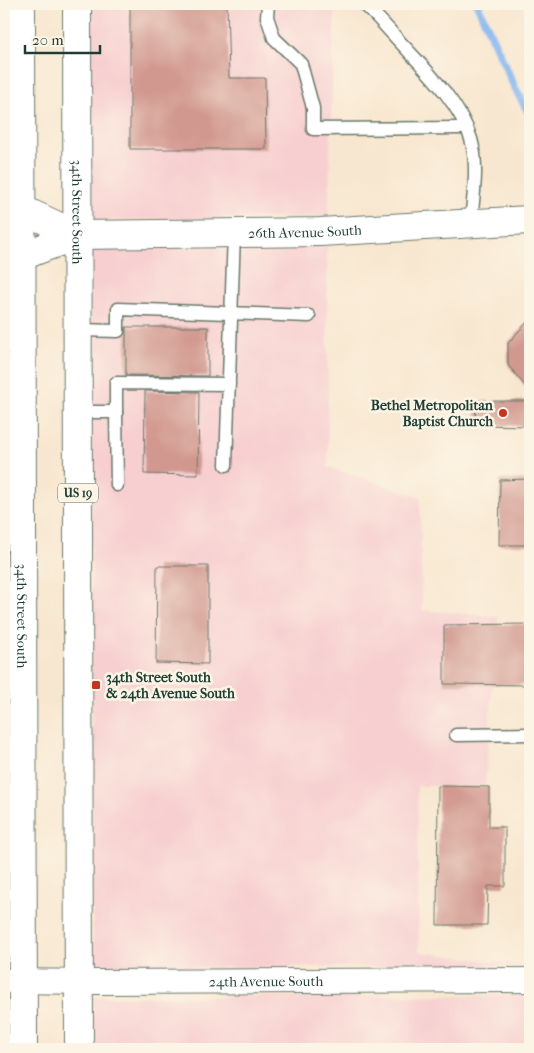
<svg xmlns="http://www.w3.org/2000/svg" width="534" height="1053" viewBox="0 0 534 1053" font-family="'IM FELL French Canon',serif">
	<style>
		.built { fill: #f7cfd0 }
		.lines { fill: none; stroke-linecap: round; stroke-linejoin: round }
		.stream { stroke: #84b6f0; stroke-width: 8 }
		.building { fill: #d1988f }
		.service-casing { stroke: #6b786b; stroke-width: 15 }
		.minor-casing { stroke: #6b786b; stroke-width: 26 }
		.tertiary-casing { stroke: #6b786b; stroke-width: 30 }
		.secondary-casing { stroke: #6b786b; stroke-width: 30 }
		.trunk-casing { stroke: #6b786b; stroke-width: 30 }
		.service { stroke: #fff; stroke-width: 12 }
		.minor { stroke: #fff; stroke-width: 24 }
		.tertiary { stroke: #fff; stroke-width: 28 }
		.secondary { stroke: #fff; stroke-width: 28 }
		.trunk { stroke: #fff; stroke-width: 28 }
		.poi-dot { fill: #c8321e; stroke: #fcf5e5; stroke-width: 2 }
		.labels { text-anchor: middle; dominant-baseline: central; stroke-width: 5; stroke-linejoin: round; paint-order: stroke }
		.shield { fill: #fcf5e5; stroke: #617469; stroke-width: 1 }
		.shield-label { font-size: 12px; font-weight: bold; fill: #1f3d34 }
		.street-label { font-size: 14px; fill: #1f3d34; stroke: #fcf5e5 }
		.poi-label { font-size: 14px; font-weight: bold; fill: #1f3d34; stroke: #fcf5e5; text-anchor: end }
	</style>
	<rect width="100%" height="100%" fill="#fcf5e5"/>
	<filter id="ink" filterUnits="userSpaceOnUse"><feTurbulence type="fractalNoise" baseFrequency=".02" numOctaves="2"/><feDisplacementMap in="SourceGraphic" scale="10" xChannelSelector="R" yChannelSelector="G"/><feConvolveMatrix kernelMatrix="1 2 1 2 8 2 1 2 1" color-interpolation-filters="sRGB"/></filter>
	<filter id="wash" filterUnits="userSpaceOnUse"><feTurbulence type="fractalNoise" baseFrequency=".0096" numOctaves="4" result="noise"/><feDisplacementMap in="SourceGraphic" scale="20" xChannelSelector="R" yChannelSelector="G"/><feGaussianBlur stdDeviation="1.12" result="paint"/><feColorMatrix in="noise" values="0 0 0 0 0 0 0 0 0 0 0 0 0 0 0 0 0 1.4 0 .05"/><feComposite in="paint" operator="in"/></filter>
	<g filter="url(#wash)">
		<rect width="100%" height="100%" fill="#f8e7d0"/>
		<g class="built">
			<polygon points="90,4 335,4 328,217 90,220"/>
			<polygon points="327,246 328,467 420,497 422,610 498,617 485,785 417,786 419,952 530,966 93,968 90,249"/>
			<polygon points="530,995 530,1049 94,1049 93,997"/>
		</g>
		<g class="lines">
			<polyline class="stream" points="477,4 515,88 530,115"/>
		</g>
		<g id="blocks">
			<g class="building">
				<polygon points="130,4 227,4 229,78 265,78 266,149 130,149"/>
				<polygon points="530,319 530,392 508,365 508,343"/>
				<polygon points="126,327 208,327 208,376 126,375"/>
				<polygon points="145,391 199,392 198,475 144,474"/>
				<polygon points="476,401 530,401 530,426 475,425"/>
				<polygon points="530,479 530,545 499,545 500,480"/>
				<polygon points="157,566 208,566 208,664 156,663"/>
				<polygon points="530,624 530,685 444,684 444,625"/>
				<polygon points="438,786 489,787 489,827 505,827 505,886 488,886 487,925 437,925"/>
			</g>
		</g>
	</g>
	<g filter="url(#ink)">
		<use href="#blocks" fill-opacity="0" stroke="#6b786b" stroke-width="1"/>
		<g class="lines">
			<defs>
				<g id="service">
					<polyline points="268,4 267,17 274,38 301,64 313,108 313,129 466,128"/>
					<path d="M364,4C377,16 389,30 401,43C426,70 460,103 471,139C479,167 473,195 471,223"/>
					<polyline points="78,330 118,331 118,309 309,316"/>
					<polyline points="4,333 22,334"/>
					<polyline points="78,412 116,412 116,383 229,384"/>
					<polyline points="116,412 117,485"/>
					<polyline points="226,465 234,233"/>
					<polyline points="4,639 23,639"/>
					<polyline points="456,735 530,734"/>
					<polyline points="4,844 23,844"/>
					<polyline points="4,930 23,930"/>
					<polyline points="4,1040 23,1040"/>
				</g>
				<g id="minor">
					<path id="s1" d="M4,981L99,982L530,980"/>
				</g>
				<g id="tertiary">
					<path id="s2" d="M77,235L320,232L530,220"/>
				</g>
				<g id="secondary">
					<polyline points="4,209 21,209 77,235"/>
					<polyline points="4,257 22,256 77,235"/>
				</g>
				<g id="trunk">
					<path id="s3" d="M21,4L23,1049"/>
					<path id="s4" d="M77,4L79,1049"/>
				</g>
			</defs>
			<use href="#service" class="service-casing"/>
			<use href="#minor" class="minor-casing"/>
			<use href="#tertiary" class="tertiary-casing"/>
			<use href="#secondary" class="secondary-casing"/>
			<use href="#trunk" class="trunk-casing"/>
			<use href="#service" class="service"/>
			<use href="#minor" class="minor"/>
			<use href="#tertiary" class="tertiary"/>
			<use href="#secondary" class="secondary"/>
			<use href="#trunk" class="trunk"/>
		</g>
	</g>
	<g class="poi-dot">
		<circle cx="503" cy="413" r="5"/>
		<rect x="91" y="680" width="10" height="10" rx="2.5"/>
	</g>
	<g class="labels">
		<rect class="shield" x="58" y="483.5" width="40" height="19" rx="4"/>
		<g class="shield-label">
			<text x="78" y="493">US 19</text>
		</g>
		<g class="street-label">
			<text stroke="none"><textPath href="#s4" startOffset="208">34th Street South</textPath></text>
			<text stroke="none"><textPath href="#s2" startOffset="228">26th Avenue South</textPath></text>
			<text stroke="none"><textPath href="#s3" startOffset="612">34th Street South</textPath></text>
			<text stroke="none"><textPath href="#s1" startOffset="262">24th Avenue South</textPath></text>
		</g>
		<g class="poi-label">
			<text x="493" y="405">Bethel Metropolitan<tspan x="493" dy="16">Baptist Church</tspan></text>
			<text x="106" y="677" text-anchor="start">34th Street South<tspan x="106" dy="16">&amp; 24th Avenue South</tspan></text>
		</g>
	</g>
	<rect width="534" height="1053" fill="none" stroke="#fcf5e5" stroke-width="20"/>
	<path d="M25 45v8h75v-8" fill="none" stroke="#1f3d34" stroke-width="2.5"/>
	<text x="32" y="45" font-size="15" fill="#1f3d34" stroke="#fcf5e5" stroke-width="4" paint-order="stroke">20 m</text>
</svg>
